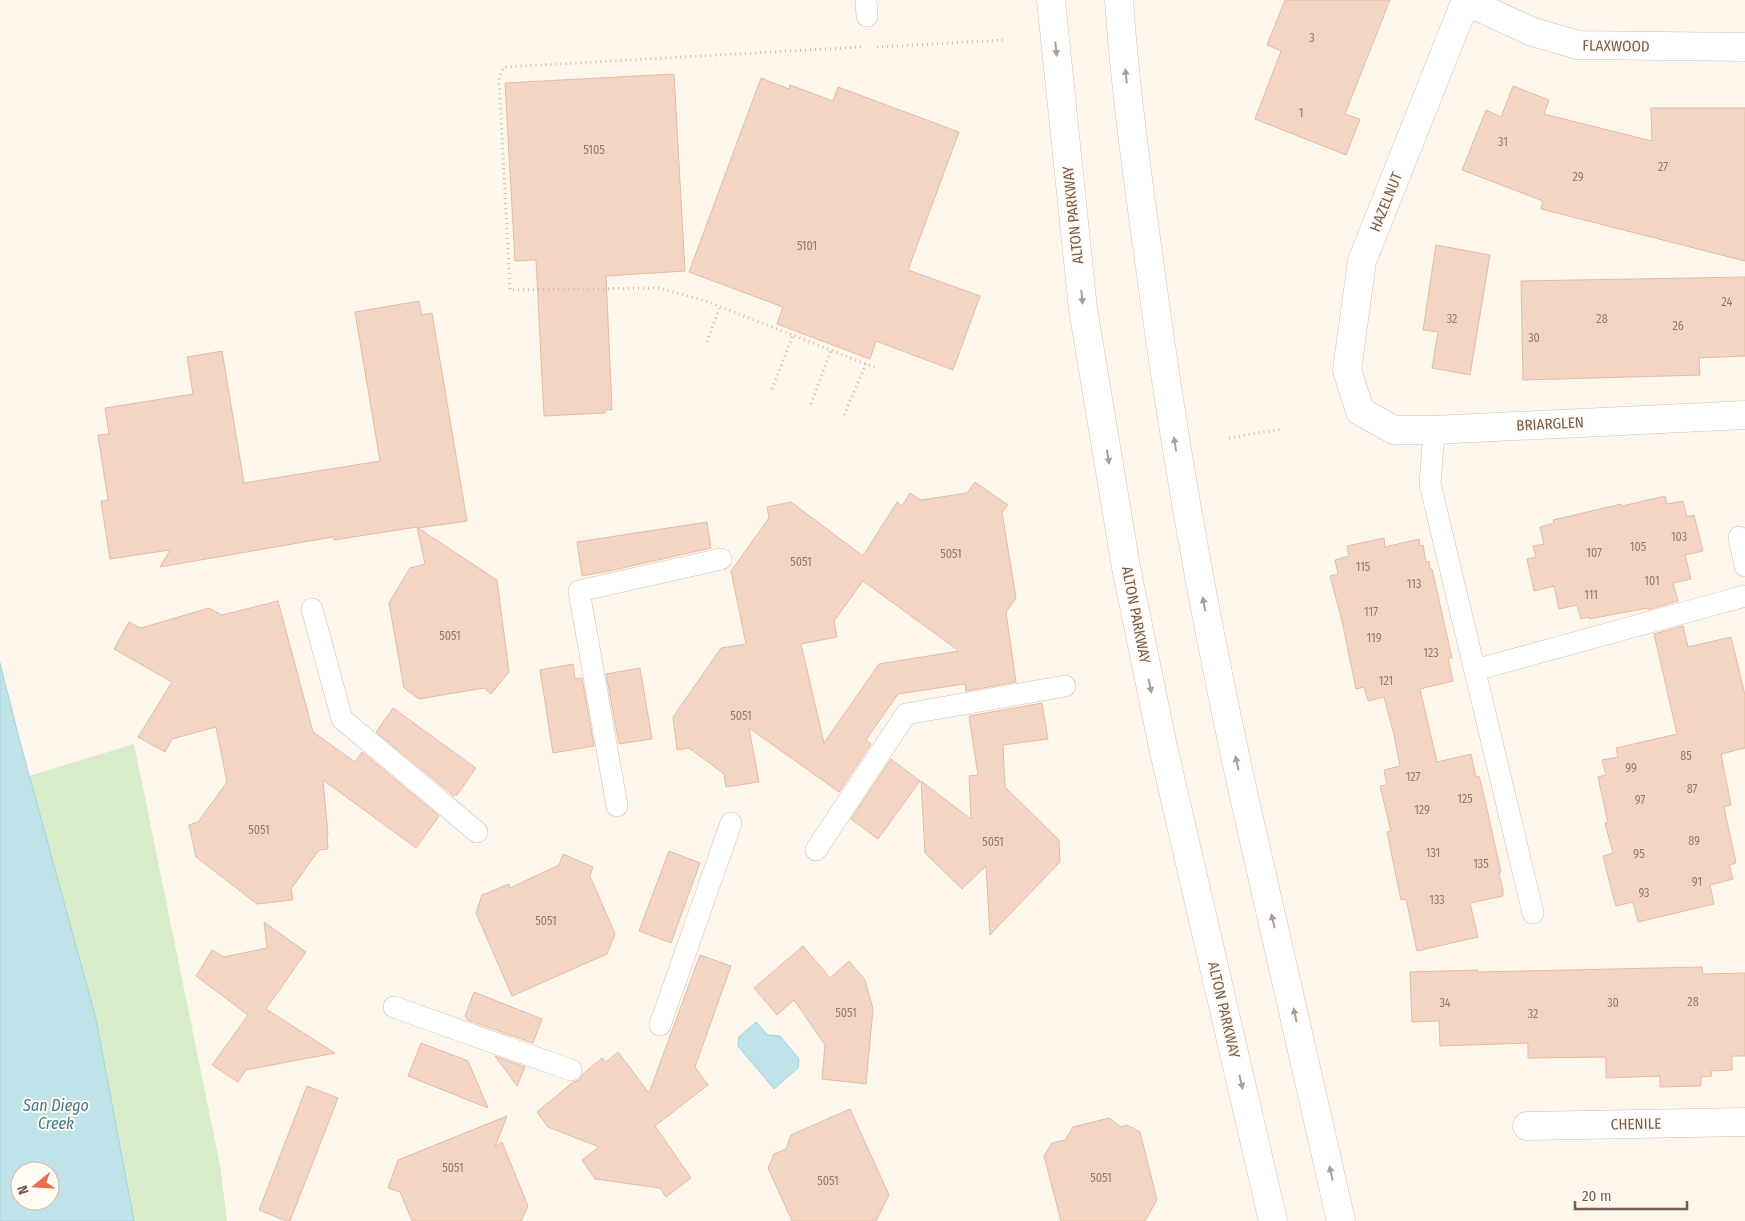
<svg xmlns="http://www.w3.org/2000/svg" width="1745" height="1221" viewBox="0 0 1745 1221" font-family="'Fira Sans Condensed',sans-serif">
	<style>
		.green { fill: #d8ecc9 }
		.water { fill: #bfe3e8; stroke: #a5d3da; fill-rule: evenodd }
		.building { fill: #f3d5c3; stroke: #e6bba3; fill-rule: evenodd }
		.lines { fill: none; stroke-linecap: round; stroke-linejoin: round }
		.lane-casing { stroke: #d1beb0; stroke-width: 22 }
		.street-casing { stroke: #d1beb0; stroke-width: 29 }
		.secondary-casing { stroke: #d6c0b0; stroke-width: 29 }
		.path { stroke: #d9b8a5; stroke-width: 3; stroke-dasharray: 1 4; stroke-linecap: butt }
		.lane { stroke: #fff; stroke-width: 21 }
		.street { stroke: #fff; stroke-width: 28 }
		.secondary { stroke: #fff; stroke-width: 28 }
		.oneway { fill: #af9d94 }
		.labels { text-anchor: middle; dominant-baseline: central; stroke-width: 4; stroke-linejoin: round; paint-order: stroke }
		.number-label { font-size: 12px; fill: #987a6a }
		.street-label { font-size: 15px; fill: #7a5c4d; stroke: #fffaf3 }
		.water-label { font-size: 16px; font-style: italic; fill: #437c86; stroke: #fffaf3 }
	</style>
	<rect width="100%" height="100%" fill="#fdf6ec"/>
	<polygon class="green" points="134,744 220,1165 227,1221 134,1221 96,1019 29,776"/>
	<g class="water">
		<path d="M0,663L19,738L96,1019L134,1221H0ZM20,1171H50V1201H20Z"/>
		<polygon points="756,1022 768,1035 780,1036 799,1059 798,1068 774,1089 738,1046 739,1037"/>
	</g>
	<g class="building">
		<polygon points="1285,0 1390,0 1345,114 1360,119 1346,155 1255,119 1281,51 1267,45"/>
		<polygon points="674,74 685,271 606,276 612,410 605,410 605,413 544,416 536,260 515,261 505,83"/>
		<polygon points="761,78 789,89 790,85 833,101 838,87 959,132 908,270 980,296 953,370 876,341 870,359 777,324 783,307 689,272"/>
		<polygon points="1513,86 1549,100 1544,114 1652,141 1651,108 1745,108 1745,261 1541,209 1543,201 1462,170 1486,110 1501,117"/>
		<polygon points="1436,245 1490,255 1470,375 1432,368 1438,332 1423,330"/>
		<polygon points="1745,277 1745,356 1699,358 1700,375 1523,380 1521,281"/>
		<polygon points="419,301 422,315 432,313 467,521 418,528 497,580 509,672 491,694 484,688 419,699 404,688 389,603 410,568 425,564 417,527 334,540 333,537 160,567 170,550 110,559 101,501 108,500 98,435 109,434 105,408 193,394 187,357 222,351 244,483 380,461 355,312"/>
		<path d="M975,482L1008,505L1002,512L1016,598L1006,612L1016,682L966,691L965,684L898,694L866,740L871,744L839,792L749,728L759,782L726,787L724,774L689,748L677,750L673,717L721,648L746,644L731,571L769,518L767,507L791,502L863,556L897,502L902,506L910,493L921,500L967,493ZM863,581L959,651L879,664L824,743L801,644L837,637L834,621Z"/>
		<polygon points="1665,496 1667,504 1683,501 1687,517 1694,515 1703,551 1685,555 1691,579 1673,583 1678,601 1648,610 1648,608 1589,619 1589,617 1581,619 1577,605 1559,609 1554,586 1534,591 1527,559 1536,557 1533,546 1544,544 1540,527 1554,523 1553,520 1621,504 1622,506"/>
		<polygon points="707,522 711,548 609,571 582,576 577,542"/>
		<polygon points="1384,538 1385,547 1419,539 1420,546 1423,545 1426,562 1429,561 1430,569 1432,569 1452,658 1448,658 1453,681 1420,689 1437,762 1471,754 1476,777 1479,776 1484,796 1501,872 1499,873 1503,890 1503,896 1470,903 1478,937 1417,951 1406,899 1401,900 1387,832 1391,831 1380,786 1387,785 1384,770 1400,766 1394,735 1384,697 1368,701 1364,687 1356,689 1342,621 1330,576 1338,574 1335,560 1349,556 1347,546"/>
		<polygon points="278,601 313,732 355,762 362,752 439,816 416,848 323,780 328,834 327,835 328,849 319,850 291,889 293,900 257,904 196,857 189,825 198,822 227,782 216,727 172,739 165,752 138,737 172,682 114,649 129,622 141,628 209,608 222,615"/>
		<polygon points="1683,626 1688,647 1731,637 1745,695 1745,748 1721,754 1731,805 1724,807 1736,863 1729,865 1733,879 1710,885 1714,904 1638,922 1633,902 1616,906 1612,892 1603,856 1613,853 1605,823 1608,823 1598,777 1606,775 1602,760 1618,757 1616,748 1677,734 1654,634"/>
		<polygon points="573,664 575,679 582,678 594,746 553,753 540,670"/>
		<polygon points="640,668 652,739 619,744 606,674"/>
		<polygon points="1042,703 1048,739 1003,745 1005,787 1059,840 1060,862 990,935 986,866 962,889 925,853 921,781 971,819 969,776 978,775 969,716"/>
		<polygon points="393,708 476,768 457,795 455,794 454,796 376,732"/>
		<polygon points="891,759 920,781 878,839 851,819"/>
		<polygon points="669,851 700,863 671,943 639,931"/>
		<polygon points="563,854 593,867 590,876 615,934 607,954 512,996 476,913 482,895 509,884 510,888 559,865"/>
		<polygon points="264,922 306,952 266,1009 335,1053 246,1070 238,1082 212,1065 248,1015 196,976 212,950 224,957 267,948"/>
		<polygon points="803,946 830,978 849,961 865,980 873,1009 866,1084 822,1079 825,1045 794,1000 777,1015 754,988"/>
		<polygon points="700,955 731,966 695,1067 708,1085 655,1126 691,1178 666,1197 660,1188 595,1179 582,1160 599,1147 548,1127 537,1112 573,1082 579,1080 583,1074 602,1058 606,1062 618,1052 649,1093"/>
		<polygon points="1702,967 1703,974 1745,973 1745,1056 1732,1056 1732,1070 1711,1071 1712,1076 1701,1077 1701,1086 1660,1087 1660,1076 1606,1078 1606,1057 1528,1058 1528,1043 1440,1046 1439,1021 1412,1022 1410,972 1478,970 1478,972"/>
		<polygon points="474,992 542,1019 533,1043 468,1020 465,1016"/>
		<polygon points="421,1043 468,1061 488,1108 408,1076"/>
		<polygon points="495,1056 525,1067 517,1086"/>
		<polygon points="307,1086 338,1098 290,1221 286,1221 259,1210"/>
		<polygon points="850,1109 889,1195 876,1221 792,1221 768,1168 774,1154 786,1149 791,1135"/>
		<polygon points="507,1116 495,1147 502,1142 528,1206 521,1221 412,1221 400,1192 388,1188 398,1160"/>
		<polygon points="1109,1118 1121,1127 1127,1125 1140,1132 1157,1200 1145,1221 1061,1221 1044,1156 1052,1143 1065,1140 1073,1127"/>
	</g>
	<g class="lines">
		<defs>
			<g id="lane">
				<polyline points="866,0 867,16"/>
				<polyline points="1434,430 1430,484 1533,913"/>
				<polyline points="1739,537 1745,566"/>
				<polyline points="312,609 342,719 477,832"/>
				<polyline points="1475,670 1745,596"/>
				<polyline points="617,806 579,591 721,559"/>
				<polyline points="816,850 906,714 1065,686"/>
				<polyline points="394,1007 571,1070"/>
				<polyline points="660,1025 731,823"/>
			</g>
			<g id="street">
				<polyline points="1466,0 1362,261 1347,370 1360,411 1394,430 1434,430 1745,415"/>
				<polyline points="1465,1 1533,32 1578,45 1745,47"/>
				<polyline points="1527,1126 1745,1122"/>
			</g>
			<g id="secondary">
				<polyline points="1051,0 1083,309 1126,567 1163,747 1273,1221"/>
				<path d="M1119,0C1125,87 1137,174 1149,260C1173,442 1205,622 1245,801C1276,941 1310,1081 1341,1221"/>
			</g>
		</defs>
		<use href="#lane" class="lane-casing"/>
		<use href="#street" class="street-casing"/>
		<use href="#secondary" class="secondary-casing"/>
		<g class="path">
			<polyline points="861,47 504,67 499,78 510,290 659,288 703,300 876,368"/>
			<polyline points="877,47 1004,40"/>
			<polyline points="707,342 720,306"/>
			<polyline points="772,389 793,335"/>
			<polyline points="811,404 831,350"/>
			<polyline points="844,415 866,364"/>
			<polyline points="1229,438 1281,429"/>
		</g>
		<use href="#lane" class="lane"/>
		<use href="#street" class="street"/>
		<use href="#secondary" class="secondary"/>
	</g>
	<defs><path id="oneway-solid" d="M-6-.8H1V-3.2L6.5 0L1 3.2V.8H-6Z" transform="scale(1.25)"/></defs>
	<g class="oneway">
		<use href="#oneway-solid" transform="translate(1056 49) rotate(85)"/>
		<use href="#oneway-solid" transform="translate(1126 76) rotate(-96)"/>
		<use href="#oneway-solid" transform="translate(1082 297) rotate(84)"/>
		<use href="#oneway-solid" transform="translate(1175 444) rotate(-99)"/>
		<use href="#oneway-solid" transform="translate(1108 457) rotate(81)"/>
		<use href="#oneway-solid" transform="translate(1204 604) rotate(-101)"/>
		<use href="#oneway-solid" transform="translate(1150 686) rotate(78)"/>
		<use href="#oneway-solid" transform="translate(1237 763) rotate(-102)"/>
		<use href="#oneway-solid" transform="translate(1273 921) rotate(-103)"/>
		<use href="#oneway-solid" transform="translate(1295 1015) rotate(-103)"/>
		<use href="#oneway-solid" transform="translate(1241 1082) rotate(77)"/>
		<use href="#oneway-solid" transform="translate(1331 1173) rotate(-102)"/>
	</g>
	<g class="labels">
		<g class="number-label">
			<text x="1312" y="38">3</text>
			<text x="1301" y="113">1</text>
			<text x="1503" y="142">31</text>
			<text x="594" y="150">5105</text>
			<text x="1663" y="167">27</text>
			<text x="1578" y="177">29</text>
			<text x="807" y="246">5101</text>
			<text x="1727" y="302">24</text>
			<text x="1452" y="319">32</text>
			<text x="1602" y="319">28</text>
			<text x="1678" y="326">26</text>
			<text x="1534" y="338">30</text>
			<text x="1679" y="537">103</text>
			<text x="1638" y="547">105</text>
			<text x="1594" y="553">107</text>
			<text x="951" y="554">5051</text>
			<text x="801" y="562">5051</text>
			<text x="1363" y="567">115</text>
			<text x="1652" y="581">101</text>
			<text x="1414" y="584">113</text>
			<text x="1591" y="595">111</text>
			<text x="1371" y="612">117</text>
			<text x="450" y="636">5051</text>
			<text x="1374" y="638">119</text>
			<text x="1431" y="653">123</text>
			<text x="1386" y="681">121</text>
			<text x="741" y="716">5051</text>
			<text x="1686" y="756">85</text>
			<text x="1631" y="768">99</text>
			<text x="1413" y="777">127</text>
			<text x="1692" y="789">87</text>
			<text x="1465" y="799">125</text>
			<text x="1640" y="800">97</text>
			<text x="1422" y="810">129</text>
			<text x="259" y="830">5051</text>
			<text x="1694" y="841">89</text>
			<text x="993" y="842">5051</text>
			<text x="1433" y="853">131</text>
			<text x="1639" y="854">95</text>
			<text x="1481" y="864">135</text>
			<text x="1697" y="882">91</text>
			<text x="1644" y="893">93</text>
			<text x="1437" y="900">133</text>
			<text x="546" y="921">5051</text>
			<text x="1693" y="1002">28</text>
			<text x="1445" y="1003">34</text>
			<text x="1613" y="1003">30</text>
			<text x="846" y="1013">5051</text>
			<text x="1533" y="1014">32</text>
			<text x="453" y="1168">5051</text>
			<text x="1101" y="1178">5051</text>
			<text x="828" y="1181">5051</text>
		</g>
		<g class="street-label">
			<text transform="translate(1616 46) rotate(1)">FLAXWOOD</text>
			<text transform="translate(1386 202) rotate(-68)">HAZELNUT</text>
			<text transform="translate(1073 215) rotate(-96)">ALTON PARKWAY</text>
			<text transform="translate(1550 424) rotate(-3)">BRIARGLEN</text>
			<text transform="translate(1136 615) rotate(79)">ALTON PARKWAY</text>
			<text transform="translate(1224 1010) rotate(77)">ALTON PARKWAY</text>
			<text transform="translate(1636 1124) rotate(-1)">CHENILE</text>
		</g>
		<g class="water-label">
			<text x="56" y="1105">San Diego<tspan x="56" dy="18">Creek</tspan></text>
		</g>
	</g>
	<g transform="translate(35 1186) rotate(252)"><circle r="24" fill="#fffaf3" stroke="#cabbb1"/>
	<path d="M0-4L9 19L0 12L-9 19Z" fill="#e76f51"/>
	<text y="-8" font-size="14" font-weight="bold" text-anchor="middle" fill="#7a5c4d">N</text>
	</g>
	<path d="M1575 1201v8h112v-8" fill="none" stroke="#7a5c4d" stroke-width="2.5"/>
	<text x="1582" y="1201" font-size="15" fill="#7a5c4d" stroke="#fffaf3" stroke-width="4" paint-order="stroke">20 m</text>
</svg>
